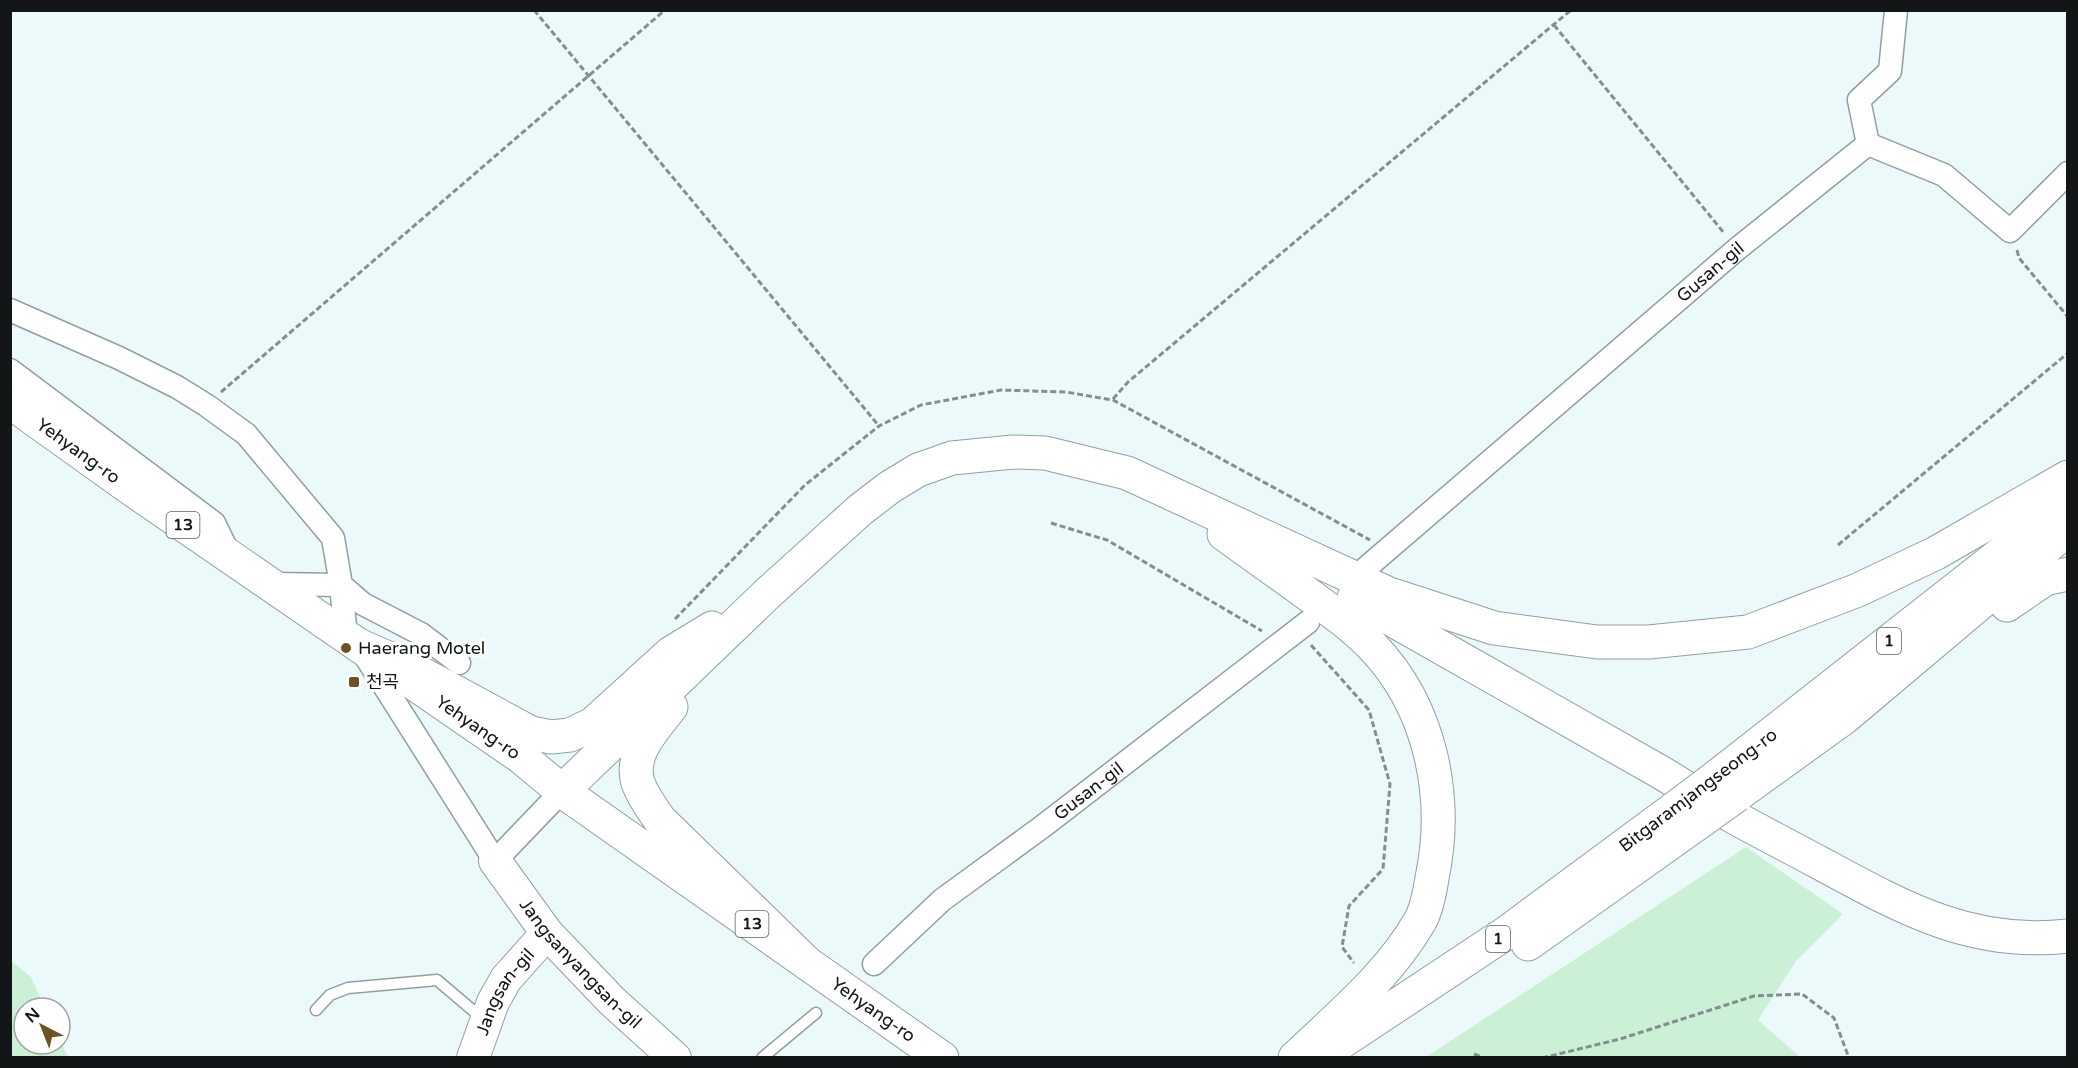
<svg xmlns="http://www.w3.org/2000/svg" width="2078" height="1068" viewBox="0 0 2078 1068" font-family="'Varela Round','Noto Sans KR',sans-serif">
	<style>
		.green { fill: #ccf0d6 }
		.lines { fill: none; stroke-linecap: round; stroke-linejoin: round }
		.lane-casing { stroke: #929fa0; stroke-width: 13 }
		.street-casing { stroke: #929fa0; stroke-width: 25 }
		.secondary-casing { stroke: #929fa0; stroke-width: 34 }
		.primary-casing { stroke: #929fa0; stroke-width: 35 }
		.highway-casing { stroke: #929fa0; stroke-width: 35 }
		.path { stroke: #848d8f; stroke-width: 3; stroke-dasharray: 6 3; stroke-linecap: butt }
		.lane { stroke: #fff; stroke-width: 10 }
		.street { stroke: #fff; stroke-width: 22 }
		.secondary { stroke: #fff; stroke-width: 32 }
		.primary { stroke: #fff; stroke-width: 33 }
		.highway { stroke: #fff; stroke-width: 33 }
		.highway-bridge-casing { stroke: #929fa0; stroke-width: 35; stroke-linecap: butt }
		.highway-bridge { stroke: #fff; stroke-width: 33 }
		.poi-dot { fill: #6d5324; stroke: #fff; stroke-width: 2 }
		.labels { text-anchor: middle; dominant-baseline: central; stroke-width: 6; stroke-linejoin: round; paint-order: stroke }
		.shield { fill: #fff; stroke: #595c5d; stroke-width: 1.5 }
		.shield-label { font-size: 16px; font-weight: bold; fill: #121617 }
		.street-label { font-size: 18px; fill: #121617; stroke: #fff }
		.poi-label { font-size: 18px; fill: #121617; stroke: #fff; text-anchor: start }
	</style>
	<rect width="100%" height="100%" fill="#ecf9fb"/>
	<g class="green">
		<polygon points="1746,847 1843,914 1796,961 1758,1020 1800,1057 1426,1057"/>
		<polygon points="10,960 31,977 45,1008 24,1008 24,1044 60,1044 60,1040 68,1057 11,1057"/>
	</g>
	<g class="lines">
		<defs>
			<g id="lane">
				<polyline points="316,1010 330,995 348,988 437,980 483,1019"/>
				<polyline points="762,1058 816,1013"/>
			</g>
			<g id="street">
				<polyline points="1868,144 1944,175 2010,231 2068,173"/>
				<polyline points="1868,144 1859,100 1890,71 1896,10"/>
				<polyline points="10,310 119,358 177,387 206,405 246,434 333,538 341,585 363,604 421,634 459,663"/>
				<polyline points="10,370 214,523 229,554"/>
				<path id="s1" d="M1366,568L1737,249L1868,144"/>
				<polyline points="271,584 341,585 346,636"/>
				<polyline points="364,654 495,861 562,791"/>
				<path id="s2" d="M874,964L942,900L1042,827L1308,622"/>
			</g>
			<g id="secondary">
				<path id="s3" d="M495,861L547,933L612,1001L675,1058"/>
				<path id="s4" d="M473,1058L493,1002L506,979L547,933"/>
			</g>
			<g id="primary">
				<path id="s5" d="M10,402L133,490L521,757L562,791L942,1058"/>
			</g>
			<g id="highway">
				<path d="M1224,534C1252,554 1281,575 1309,595C1331,611 1353,626 1372,646C1431,707 1449,797 1432,878C1430,891 1427,909 1420,921C1389,975 1340,1015 1295,1058"/>
				<path d="M1354,598C1457,656 1560,714 1662,773C1685,787 1708,802 1732,816C1761,832 1790,847 1820,863C1901,907 1971,947 2068,936"/>
				<polyline points="2007,605 2045,579 2068,574"/>
				<polyline points="358,645 411,668 531,733 551,737 570,735 593,724 671,653 712,628"/>
				<path d="M671,707C655,728 629,753 638,783C643,796 652,809 660,820L808,964"/>
				<polyline points="1711,781 2068,501"/>
				<polyline points="562,791 767,594 860,510 890,487 918,470 952,458 1013,452 1045,453 1127,473 1389,594 1494,628 1597,642 1649,642 1748,632 1858,590 1936,553 2068,477"/>
				<polyline points="1737,795 1845,717 2068,529"/>
				<polyline points="1528,944 1698,823"/>
				<polyline points="1316,1056 1334,1047 1509,931 1675,808"/>
			</g>
		</defs>
		<use href="#lane" class="lane-casing"/>
		<use href="#street" class="street-casing"/>
		<use href="#secondary" class="secondary-casing"/>
		<use href="#primary" class="primary-casing"/>
		<use href="#highway" class="highway-casing"/>
		<g class="path">
			<polyline points="534,10 879,426"/>
			<polyline points="1554,25 1724,233"/>
			<polyline points="2017,250 2019,258 2068,317"/>
			<polyline points="221,392 665,10"/>
			<polyline points="1113,399 1128,382 1571,10"/>
			<polyline points="1051,523 1107,540 1262,631"/>
			<polyline points="1838,545 2068,353"/>
			<polyline points="675,619 805,485 879,426 921,405 1001,390 1066,392 1113,400 1370,540"/>
			<polyline points="1311,645 1369,710 1390,784 1383,869 1349,906 1342,947 1354,963"/>
			<polyline points="1474,1054 1484,1058"/>
			<polyline points="1542,1058 1620,1039 1754,996 1802,994 1834,1018 1849,1058"/>
		</g>
		<use href="#lane" class="lane"/>
		<use href="#street" class="street"/>
		<use href="#secondary" class="secondary"/>
		<use href="#primary" class="primary"/>
		<use href="#highway" class="highway"/>
		<defs>
			<g id="highway-bridge">
				<polyline points="1675,808 1711,781"/>
				<polyline points="1698,823 1737,795"/>
			</g>
		</defs>
		<use href="#highway-bridge" class="highway-bridge-casing"/>
		<use href="#highway-bridge" class="highway-bridge"/>
	</g>
	<g class="poi-dot">
		<circle cx="346" cy="648" r="6"/>
		<rect x="348" y="676" width="12" height="12" rx="3"/>
	</g>
	<g class="labels">
		<g class="shield">
			<rect x="166.5" y="512" width="33" height="26" rx="4.5"/>
			<rect x="1877" y="628" width="24" height="26" rx="4.5"/>
			<rect x="735.5" y="911" width="33" height="26" rx="4.5"/>
			<rect x="1486" y="926" width="24" height="26" rx="4.5"/>
		</g>
		<g class="shield-label">
			<text x="183" y="525">13</text>
			<text x="1889" y="641">1</text>
			<text x="752" y="924">13</text>
			<text x="1498" y="939">1</text>
		</g>
		<g class="street-label">
			<text stroke="none"><textPath href="#s1" startOffset="454">Gusan-gil</textPath></text>
			<text stroke="none"><textPath href="#s5" startOffset="84">Yehyang-ro</textPath></text>
			<text stroke="none"><textPath href="#s5" startOffset="570">Yehyang-ro</textPath></text>
			<text transform="translate(1698 790) rotate(-37)">Bitgaramjangseong-ro</text>
			<text stroke="none"><textPath href="#s2" startOffset="276">Gusan-gil</textPath></text>
			<text stroke="none"><textPath href="#s3" startOffset="134">Jangsanyangsan-gil</textPath></text>
			<text stroke="none"><textPath href="#s4" startOffset="74">Jangsan-gil</textPath></text>
			<text stroke="none"><textPath href="#s5" startOffset="1056">Yehyang-ro</textPath></text>
		</g>
		<g class="poi-label">
			<text x="358" y="648">Haerang Motel</text>
			<text x="366" y="682">천곡</text>
		</g>
	</g>
	<rect width="2078" height="1068" fill="none" stroke="#121617" stroke-width="24"/>
	<g transform="translate(42 1026) rotate(318)"><circle r="28" fill="#ffffff" stroke="#a0a2a2" stroke-width="1.5"/>
	<path d="M0-4.5L10 22L0 15L-10 22Z" fill="#6d5324"/>
	<text y="-9" font-size="16" font-weight="bold" text-anchor="middle" fill="#121617">N</text>
	</g>
</svg>
